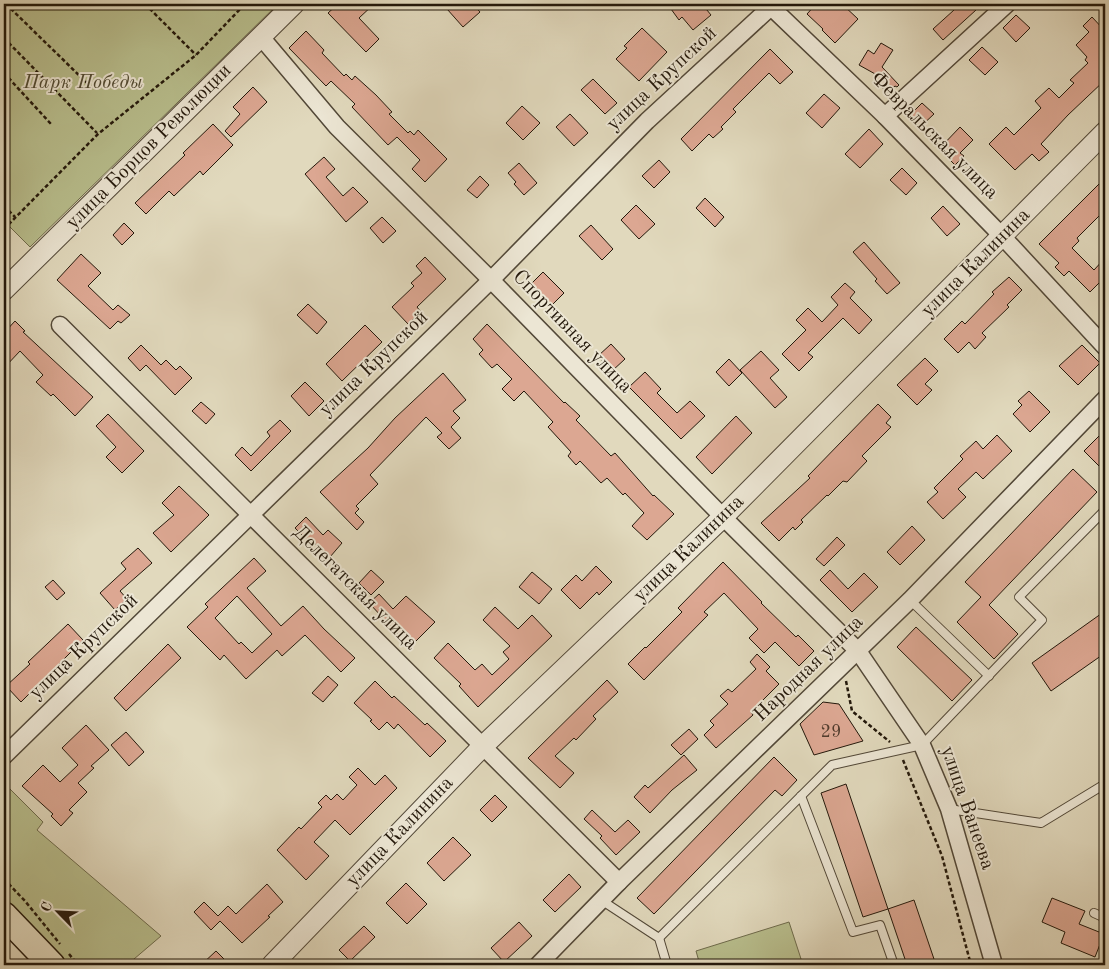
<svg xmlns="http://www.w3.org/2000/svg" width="1109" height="969" viewBox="0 0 1109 969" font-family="'Old Standard TT',serif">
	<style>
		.green { fill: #b8be8d; stroke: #6e6b4c }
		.building { fill: #dca792; stroke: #23180b; fill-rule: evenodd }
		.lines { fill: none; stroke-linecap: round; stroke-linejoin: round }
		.service-casing { stroke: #524838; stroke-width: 10 }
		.minor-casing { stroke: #524838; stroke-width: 19 }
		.tertiary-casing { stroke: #524838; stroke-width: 22 }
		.primary-casing { stroke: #23180b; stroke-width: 28 }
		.path { stroke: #23180b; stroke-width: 2.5; stroke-dasharray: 4 2.5; stroke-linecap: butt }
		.service { stroke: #ece6d4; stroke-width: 8 }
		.minor { stroke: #ece6d4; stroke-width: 16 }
		.tertiary { stroke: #ece6d4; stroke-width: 20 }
		.primary { stroke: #e1d9bd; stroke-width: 25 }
		.labels { text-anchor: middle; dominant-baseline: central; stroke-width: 4; stroke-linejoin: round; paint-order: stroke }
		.number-label { font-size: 18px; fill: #513c2d }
		.street-label { font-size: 20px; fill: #23180b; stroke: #ece6d4 }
		.park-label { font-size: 20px; font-style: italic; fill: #504a32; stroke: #ece6d4 }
	</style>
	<rect width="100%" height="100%" fill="#e1d9bd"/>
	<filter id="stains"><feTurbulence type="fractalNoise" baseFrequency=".004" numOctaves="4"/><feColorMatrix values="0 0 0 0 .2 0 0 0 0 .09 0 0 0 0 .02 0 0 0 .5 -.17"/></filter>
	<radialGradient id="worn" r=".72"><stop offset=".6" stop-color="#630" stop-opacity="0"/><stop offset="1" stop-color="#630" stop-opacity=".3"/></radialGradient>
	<g class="green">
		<polygon points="4,4 278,4 30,247 4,221"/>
		<polygon points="4,783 43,822 37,830 161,936 127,965 64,965 4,898"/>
		<polygon points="789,922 803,965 700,965 696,951"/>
	</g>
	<g class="building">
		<polygon points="338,4 374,4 359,18 379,39 366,52 328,13"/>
		<polygon points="452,4 473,4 480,12 463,27 447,9"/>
		<polygon points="678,4 702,4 711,15 693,30 682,17 679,20 671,9"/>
		<polygon points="816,4 842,4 858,19 835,43 822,30 823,29 807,14"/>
		<polygon points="949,4 970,4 976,10 943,40 933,29 954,10"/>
		<polygon points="1016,15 1030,28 1016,42 1003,28"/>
		<polygon points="1092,17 1105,31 1105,36 1100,41 1105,47 1105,80 1068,115 1041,144 1049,152 1039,161 1032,154 1015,170 989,144 1006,127 1014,135 1041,108 1035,101 1049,88 1059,98 1074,83 1070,80 1088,63 1085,60 1087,57 1076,45 1089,32 1083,26"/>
		<polygon points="642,28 667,52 639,81 616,59 627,48 624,46"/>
		<polygon points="306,31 324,50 322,53 344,76 346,74 352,80 355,76 376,95 392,112 389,114 408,133 410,131 414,135 418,130 447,159 425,182 412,169 420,160 397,137 388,145 352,107 355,104 331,81 326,86 289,48"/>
		<polygon points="881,43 893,50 882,67 899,85 897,87 895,86 887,93 874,78 877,75 859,65 868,50 874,54"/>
		<polygon points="982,47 998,62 985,75 969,60"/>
		<polygon points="770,49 793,72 780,84 769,73 733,109 736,112 721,127 723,129 713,138 709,134 692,151 681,139"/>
		<polygon points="593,79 617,103 605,114 581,90"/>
		<polygon points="253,87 267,102 231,137 225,131 240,114 233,107"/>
		<polygon points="824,94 840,108 822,128 806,113"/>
		<polygon points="922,103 934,114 919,128 908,117"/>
		<polygon points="522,106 540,123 523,140 506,123"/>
		<polygon points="570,114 588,133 574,146 556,127"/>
		<polygon points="213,124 233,145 203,175 200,171 174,196 169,191 146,214 135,203 185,155 183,153"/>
		<polygon points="960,127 973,140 960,153 964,156 955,165 939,149"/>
		<polygon points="869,129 883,144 860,168 845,154"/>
		<polygon points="324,157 335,169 326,177 343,196 353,187 368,202 346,222 305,174"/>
		<polygon points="659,160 670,172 654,188 642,176"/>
		<polygon points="519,163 537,183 524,195 514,184 516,182 508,173"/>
		<polygon points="902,168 917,183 906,195 890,180"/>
		<polygon points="480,176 489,185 477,198 467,190"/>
		<polygon points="1105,178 1105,210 1077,238 1079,241 1072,248 1094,270 1105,258 1105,277 1090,292 1069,271 1064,276 1055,267 1059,263 1039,244"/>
		<polygon points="705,198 724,217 715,227 696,208"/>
		<polygon points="636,205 655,224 639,239 621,220"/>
		<polygon points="943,206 960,224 947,236 931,218"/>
		<polygon points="382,217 396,231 383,243 370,228"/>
		<polygon points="124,223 134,233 122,245 113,235"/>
		<polygon points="591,225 613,249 602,260 579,236"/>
		<polygon points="864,242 900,283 887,294 875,281 877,279 853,252"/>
		<polygon points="81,254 101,273 88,286 113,310 118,305 130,315 121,323 118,321 110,329 57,280"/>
		<polygon points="425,257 446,279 417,307 421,312 408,324 392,307 414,286 411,283 422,273 416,266"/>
		<polygon points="543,272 564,293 551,306 530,285"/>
		<polygon points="1009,277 1022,290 1007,305 1009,307 982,333 986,337 975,349 969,342 958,353 944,339 962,321 965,324 994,294 992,292"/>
		<polygon points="845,283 855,292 850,298 872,320 859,334 843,318 808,353 813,357 799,371 782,354 806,330 796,320 808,308 822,322 838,305 831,297"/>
		<polygon points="308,304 327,322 317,334 297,315"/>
		<polygon points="15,321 25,331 23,332 93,397 75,416 53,394 51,396 36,382 43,375 20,351 4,368 4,333"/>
		<polygon points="487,324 564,403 565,402 580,416 576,420 611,456 615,453 653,496 654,495 674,514 647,540 632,526 644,513 625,493 623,495 607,478 601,483 580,461 576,465 568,456 571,452 548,427 553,422 524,391 514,401 502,389 512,379 497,364 492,368 479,354 483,350 473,339"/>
		<polygon points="365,325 382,342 342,381 326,364"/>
		<polygon points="611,344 625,359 612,371 598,356"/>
		<polygon points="141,345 161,365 166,360 176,370 180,366 192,378 175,395 146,365 140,371 128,358"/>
		<polygon points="1082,345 1100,363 1078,385 1059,366"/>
		<polygon points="761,351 779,370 770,378 787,397 775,408 740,370"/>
		<polygon points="925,358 938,371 925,384 932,390 917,405 897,385"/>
		<polygon points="729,359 742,373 729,386 716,372"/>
		<polygon points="645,372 661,389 657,393 677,413 690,401 705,416 681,439 629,387"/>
		<polygon points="443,373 466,400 453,411 460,418 451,427 461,438 449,449 437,437 442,433 426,417 370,475 378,484 356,506 359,509 355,513 364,522 357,530 320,492 368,448 395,418"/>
		<polygon points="305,382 324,401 309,416 291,396"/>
		<polygon points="1029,391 1050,412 1030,432 1013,414 1022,405 1018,401"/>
		<polygon points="201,402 215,414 206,424 192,411"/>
		<polygon points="878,404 891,417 886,423 891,427 862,456 867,461 847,482 843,481 828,496 827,495 801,520 803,522 795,530 793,527 779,541 761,523 810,478 808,476"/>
		<polygon points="108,414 144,451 122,473 106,457 116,447 96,426"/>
		<polygon points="736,416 752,433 712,474 696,457"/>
		<polygon points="280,420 291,431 251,471 235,455 242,447 251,456 270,436 267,432"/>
		<polygon points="1105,430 1105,472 1084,451"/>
		<polygon points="997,435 1012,451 983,479 976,472 958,489 966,497 943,519 927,502 938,492 934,488 963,459 960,456 976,441 983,449"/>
		<polygon points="1073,469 1097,492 989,605 1018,634 994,659 957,622 981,597 965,582"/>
		<polygon points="179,486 209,515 171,552 153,533 174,515 162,503"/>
		<polygon points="306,517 323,535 328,530 342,543 330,557 309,538 307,540 295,528"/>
		<polygon points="912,526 925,540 900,565 887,552"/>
		<polygon points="837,537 845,545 824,566 816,559"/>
		<polygon points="138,548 152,563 120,591 127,599 115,610 100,593 126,569 121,563"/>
		<path d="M254,558L266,571L247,588L281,626L303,606L324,629L355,658L341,672L305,635L282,656L277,650L246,679L224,655L220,660L187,627L208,607L205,604ZM237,596L272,634L252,653L241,642L239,644L215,618Z"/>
		<polygon points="723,562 762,602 761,603 796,637 798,635 814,651 799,666 775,642 764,653 749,638 758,629 724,593 704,612 708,615 644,680 628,664 645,647 646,648 682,612 678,608"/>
		<polygon points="596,566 612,582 599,595 597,592 580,609 561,590 576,575 582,581"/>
		<polygon points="371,570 384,582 371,595 359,583"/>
		<polygon points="830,570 848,589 864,573 878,587 852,612 820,580"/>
		<polygon points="532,572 552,589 539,604 519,587"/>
		<polygon points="53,580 65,593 57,600 45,587"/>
		<polygon points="379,594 393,609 406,596 435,622 410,647 369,603"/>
		<polygon points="495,607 518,629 532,615 552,636 478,707 459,686 461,684 434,658 448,643 475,670 482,664 492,675 509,659 503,652 510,646 483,620"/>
		<polygon points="1105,611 1105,653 1051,691 1032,663"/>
		<polygon points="68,624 83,640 21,702 6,686 30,664 28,662"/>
		<polygon points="916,627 972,680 952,701 897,647"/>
		<polygon points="168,644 181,658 126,711 114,698"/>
		<polygon points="757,654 770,667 766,671 779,684 751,712 753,715 716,748 704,735 714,725 710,721 728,704 720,696 728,689 732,692 756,669 750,662"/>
		<polygon points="328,676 338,685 323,702 312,693"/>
		<polygon points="607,680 618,692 593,716 596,719 576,740 574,738 555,756 574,773 560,788 528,758"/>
		<polygon points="375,681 392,698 394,696 425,725 427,723 446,741 430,757 398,724 394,729 387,722 379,730 370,721 372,720 354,703"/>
		<polygon points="823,702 839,704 863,741 814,755 800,724"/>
		<polygon points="86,725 109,750 91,766 94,768 78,783 87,792 69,810 73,813 61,826 51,816 53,814 22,786 43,765 60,782 78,765 62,748"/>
		<polygon points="689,729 698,739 681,755 671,745"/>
		<polygon points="126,732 144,752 129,766 111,745"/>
		<polygon points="684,755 697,770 672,790 650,813 634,797 645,785 648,788"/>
		<polygon points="774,757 797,780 782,796 775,790 654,914 637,898"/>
		<polygon points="358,768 375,785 385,775 397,788 350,835 335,820 314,842 329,856 306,880 277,850 299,827 301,829 322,807 318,803 326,795 331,800 337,794 343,800 357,785 349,777"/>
		<polygon points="846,784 888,909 863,917 821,793"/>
		<polygon points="495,795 507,807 492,822 480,810"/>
		<polygon points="592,810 615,832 628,820 640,832 616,855 600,838 602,836 584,819"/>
		<polygon points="453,837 471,855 444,881 427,863"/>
		<polygon points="569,874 581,887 555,912 543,900"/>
		<polygon points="406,883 427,904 407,924 386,903"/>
		<polygon points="267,884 283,902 268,916 270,917 242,943 220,921 211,930 194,912 204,902 218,916 228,906 236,914"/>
		<polygon points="1052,898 1085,911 1079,924 1104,934 1095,957 1061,943 1065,932 1042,922"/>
		<polygon points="914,900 936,965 907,965 888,909"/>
		<polygon points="519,922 532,936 504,962 491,948"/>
		<polygon points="364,926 375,937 350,961 339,950"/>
		<polygon points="216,951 224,959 218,965 201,965"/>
	</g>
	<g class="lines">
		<defs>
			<g id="service">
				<polyline points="910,600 989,676"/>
				<polyline points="801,796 853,932 880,925 894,965"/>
				<polyline points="949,809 1041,823 1105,784"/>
				<polyline points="601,900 659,938 667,965"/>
				<polyline points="1094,913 1105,918"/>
				<polyline points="659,938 832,765 922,745 1042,620 1019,597 1105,510"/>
				<polyline points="1105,965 1105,964"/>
			</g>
			<g id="minor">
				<polyline points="768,4 885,116 1002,236 1105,347"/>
				<polyline points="261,37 337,127 491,280 723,517 858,651 922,745 949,809 994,965"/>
				<polyline points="885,116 1007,4"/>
				<path d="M60,325C247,510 432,697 619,882"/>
				<polyline points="4,756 491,280 647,121 774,4"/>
				<polyline points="538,965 619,882 910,600 1105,399"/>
			</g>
			<g id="tertiary">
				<polyline points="4,290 294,4"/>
				<polyline points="272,965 482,747 723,517 1105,132"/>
			</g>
			<polyline id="primary" points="4,915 52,965"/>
		</defs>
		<use href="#service" class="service-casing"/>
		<use href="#minor" class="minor-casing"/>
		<use href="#tertiary" class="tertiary-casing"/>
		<use href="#primary" class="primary-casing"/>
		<g class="path">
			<polyline points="6,4 88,84"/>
			<polyline points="145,4 196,55"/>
			<polyline points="4,38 97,133"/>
			<polyline points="4,73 51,124"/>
			<polyline points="4,206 15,217"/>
			<polyline points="4,229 98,134 196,55 245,4"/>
			<polyline points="846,681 852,711 890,742"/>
			<polyline points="903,760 942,856 971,965"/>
			<polyline points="4,879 25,901 60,944"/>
			<polyline points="69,954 78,965"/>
		</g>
		<use href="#service" class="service"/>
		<use href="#minor" class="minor"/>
		<use href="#tertiary" class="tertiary"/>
		<use href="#primary" class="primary"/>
	</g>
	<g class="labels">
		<g class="number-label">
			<text x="831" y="732">29</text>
		</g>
		<g class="street-label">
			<text transform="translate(662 79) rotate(-43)">улица Крупской</text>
			<text transform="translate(934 136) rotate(45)">Февральская улица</text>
			<text transform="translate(149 147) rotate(-45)">улица Борцов Революции</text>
			<text transform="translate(976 263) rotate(-45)">улица Калинина</text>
			<text transform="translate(572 332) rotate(46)">Спортивная улица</text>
			<text transform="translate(374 364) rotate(-44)">улица Крупской</text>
			<text transform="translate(689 549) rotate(-44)">улица Калинина</text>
			<text transform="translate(355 588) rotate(45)">Делегатская улица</text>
			<text transform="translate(84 647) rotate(-44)">улица Крупской</text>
			<text transform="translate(809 669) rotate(-44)">Народная улица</text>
			<text transform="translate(967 808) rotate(71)">улица Ванеева</text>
			<text transform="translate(400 832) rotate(-46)">улица Калинина</text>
		</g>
		<g class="park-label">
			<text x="83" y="83">Парк Победы</text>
		</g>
	</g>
	<rect width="1109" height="969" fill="none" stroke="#e1d9bd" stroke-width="20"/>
	<rect x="5" y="5" width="1099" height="959" fill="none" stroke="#23180b" stroke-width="2.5"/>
	<rect x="10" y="10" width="1089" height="949" fill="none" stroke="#23180b"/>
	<g transform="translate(58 912) rotate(294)" stroke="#ece6d4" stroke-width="4" paint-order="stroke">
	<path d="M0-4L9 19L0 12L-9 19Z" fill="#23180b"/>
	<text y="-8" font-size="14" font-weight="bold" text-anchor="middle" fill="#23180b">С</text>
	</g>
	<rect width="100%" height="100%" filter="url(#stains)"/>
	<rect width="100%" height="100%" fill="url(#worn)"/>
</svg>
